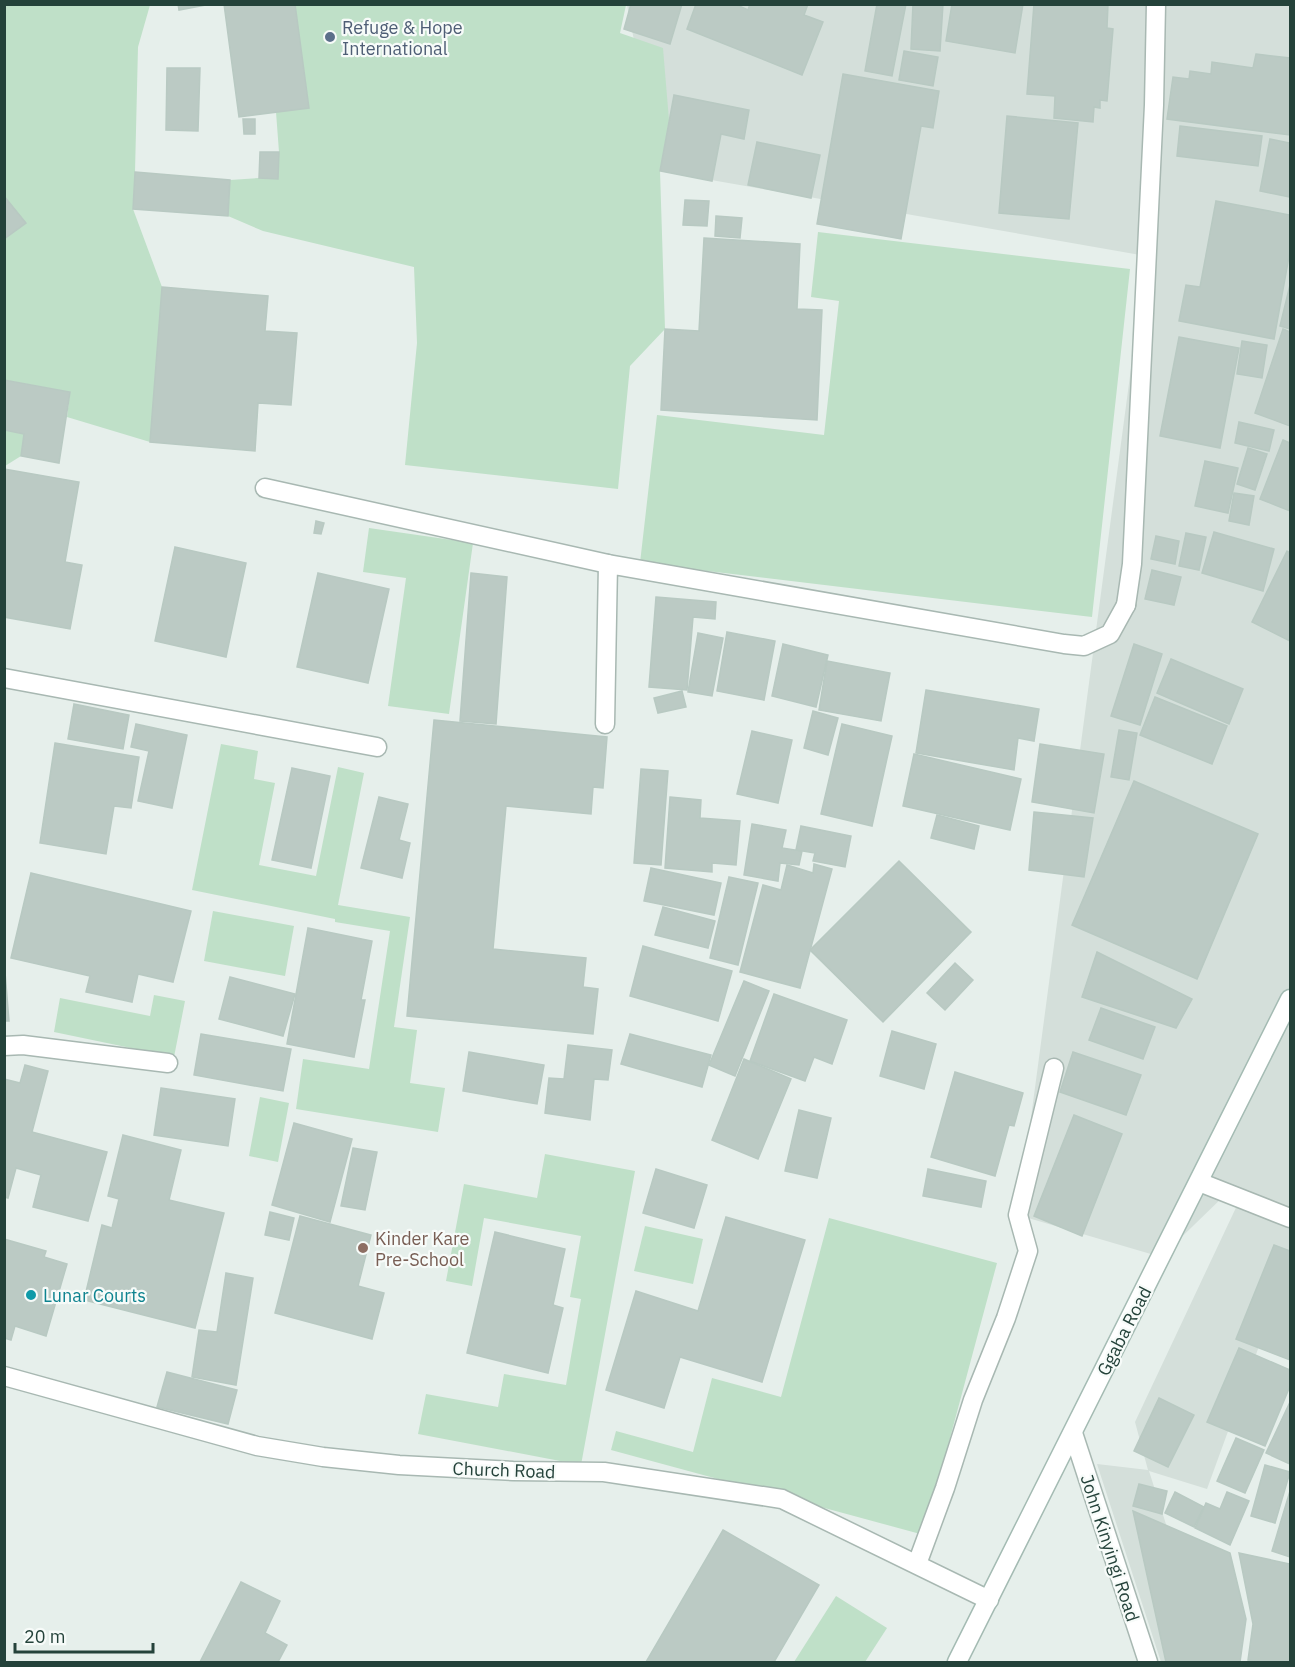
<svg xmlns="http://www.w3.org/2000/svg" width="1295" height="1667" viewBox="0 0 1295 1667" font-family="'IBM Plex Sans',sans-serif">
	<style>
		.built { fill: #d4dfda }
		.green { fill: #bfe0c8 }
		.building { fill: #bbcac4; stroke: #b8c9c2; stroke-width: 1.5 }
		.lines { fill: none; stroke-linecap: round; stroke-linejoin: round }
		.lane-casing { stroke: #a8b8b2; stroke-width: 21 }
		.street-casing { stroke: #a8b8b2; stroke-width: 21 }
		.secondary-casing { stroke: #a4bbb3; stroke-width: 21 }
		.lane { stroke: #fff; stroke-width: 18 }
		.street { stroke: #fff; stroke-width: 18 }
		.secondary { stroke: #fff; stroke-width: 18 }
		.service-dot { fill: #5c6f8a; stroke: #f7fbf9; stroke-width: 2 }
		.education-dot { fill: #8d6e63; stroke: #f7fbf9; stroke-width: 2 }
		.culture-dot { fill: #0f9aa8; stroke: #f7fbf9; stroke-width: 2 }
		.labels { text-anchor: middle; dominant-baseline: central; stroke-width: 4.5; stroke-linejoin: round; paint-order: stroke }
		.service-label { font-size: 18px; fill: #4e5e75; stroke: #f7fbf9; text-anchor: start }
		.education-label { font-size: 18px; fill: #785e54; stroke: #f7fbf9; text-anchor: start }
		.culture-label { font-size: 18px; fill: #0d838f; stroke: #f7fbf9; text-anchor: start }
		.street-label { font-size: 18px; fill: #24423a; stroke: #f7fbf9 }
	</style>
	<rect width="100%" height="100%" fill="#e6efeb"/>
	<polygon class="built" points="627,5 1290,5 1290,1261 1207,1489 1149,1471 1210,1662 1161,1662 1097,1464 1148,1470 1135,1422 1241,1197 1227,1193 1161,1257 1018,1215 1146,256 660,171"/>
	<g class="green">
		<polygon points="4,5 150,5 138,47 135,172 133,209 162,287 150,442 67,417 70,392 5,380"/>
		<polygon points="295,5 626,5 620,33 663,48 669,120 660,171 665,329 630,366 618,489 405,465 417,343 414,267 263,231 228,216 230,180 259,178 278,179 279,152 276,112 309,107"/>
		<polygon points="818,232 1130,269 1092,617 640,563 657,415 824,435 839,301 811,297"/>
		<polygon points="4,430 24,434 21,456 5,466"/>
		<polygon points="369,528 473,543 449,714 388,706 406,578 363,572"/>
		<polygon points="221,744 258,751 254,779 275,783 259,865 316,876 338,767 364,773 338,905 410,917 394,1027 417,1030 410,1083 445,1088 438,1132 296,1109 303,1059 369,1069 390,931 335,922 335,919 192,890"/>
		<polygon points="213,911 294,926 285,976 204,961"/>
		<polygon points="154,995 185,1001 174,1057 54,1032 60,998 150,1016"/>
		<polygon points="260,1097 289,1103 278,1162 249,1156"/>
		<polygon points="545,1154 635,1171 581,1465 418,1434 426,1394 498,1407 504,1374 566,1385 581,1299 570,1297 581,1236 484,1218 472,1286 446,1281 464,1184 537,1198"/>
		<polygon points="829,1218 997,1263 924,1535 611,1450 616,1431 693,1452 712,1378 781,1397"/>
		<polygon points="645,1226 703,1239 693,1284 634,1271"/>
		<polygon points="836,1596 887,1628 865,1662 794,1662"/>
	</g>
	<g class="building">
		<polygon points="178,4 211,4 179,10"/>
		<polygon points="224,4 295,4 309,108 239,117"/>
		<polygon points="631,4 682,4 670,44 624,29"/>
		<polygon points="696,4 735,4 748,10 750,4 808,4 804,15 823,22 802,75 687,29"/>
		<polygon points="877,4 906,4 892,76 865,71"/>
		<polygon points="913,4 943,4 940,51 911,49"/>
		<polygon points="952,4 1023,4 1015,53 946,41"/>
		<polygon points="1034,4 1108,4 1107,28 1113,29 1107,101 1100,100 1100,108 1094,107 1093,122 1054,118 1055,96 1027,94"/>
		<polygon points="904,51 938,57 933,86 899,80"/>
		<polygon points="1256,54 1290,58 1290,135 1167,119 1173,77 1189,79 1190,71 1211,74 1212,62 1253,68"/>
		<polygon points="167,68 200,68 198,131 166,130"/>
		<polygon points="843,74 939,91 933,128 921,126 901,239 817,224"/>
		<polygon points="674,95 749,110 744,139 721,134 712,181 660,171"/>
		<polygon points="1007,116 1078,123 1069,219 999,213"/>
		<polygon points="243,119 255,119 255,134 244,134"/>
		<polygon points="1180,126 1262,136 1258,166 1177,156"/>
		<polygon points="1270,139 1290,143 1290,197 1260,191"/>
		<polygon points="757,142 820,155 811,198 748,185"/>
		<polygon points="260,152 279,152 278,179 259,178"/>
		<polygon points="135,172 230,180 228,216 133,209"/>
		<polygon points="4,196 26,223 4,239"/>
		<polygon points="685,200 709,201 707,226 683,225"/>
		<polygon points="1216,201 1290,215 1290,251 1274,339 1179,321 1186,285 1200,287"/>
		<polygon points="716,216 742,218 740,238 715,236"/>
		<polygon points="704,238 800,244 797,309 822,310 817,420 661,410 665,329 699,331"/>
		<polygon points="1290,285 1290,329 1280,326"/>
		<polygon points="162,287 268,296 265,331 297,333 291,405 258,403 255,451 150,442"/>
		<polygon points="1283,329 1290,332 1290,426 1255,413"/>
		<polygon points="1179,337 1239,348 1220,448 1160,436"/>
		<polygon points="1242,341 1267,345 1262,378 1237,374"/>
		<polygon points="4,380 70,392 59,463 21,456 24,434 4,430"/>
		<polygon points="1239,422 1274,430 1269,451 1235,443"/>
		<polygon points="1283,440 1290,443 1290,511 1260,499"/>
		<polygon points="1248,448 1267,454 1255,490 1237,484"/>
		<polygon points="1205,461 1238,468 1228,513 1195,506"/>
		<polygon points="4,469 79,482 65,562 82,565 70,629 4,617"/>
		<polygon points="1234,493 1254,496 1249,525 1229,521"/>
		<polygon points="316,521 324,523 321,534 314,533"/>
		<polygon points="1214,532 1274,549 1263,591 1202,573"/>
		<polygon points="1186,533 1206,537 1199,570 1179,566"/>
		<polygon points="1156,536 1179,541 1175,564 1151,559"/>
		<polygon points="175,547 246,563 226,657 155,641"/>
		<polygon points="1287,551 1290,553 1290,641 1252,622"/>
		<polygon points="1152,570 1181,577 1174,605 1145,599"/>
		<polygon points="318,573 389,589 368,683 297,667"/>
		<polygon points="471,573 507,577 496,724 460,721"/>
		<polygon points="656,597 716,602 715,619 693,617 687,690 649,687"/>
		<polygon points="727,632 775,641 764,700 717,691"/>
		<polygon points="698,633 723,638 712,696 688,692"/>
		<polygon points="783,644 828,655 816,707 772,696"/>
		<polygon points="1134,644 1162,654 1140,725 1111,716"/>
		<polygon points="1171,659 1243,689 1229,724 1157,693"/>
		<polygon points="827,661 890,673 881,721 819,710"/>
		<polygon points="926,690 1039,709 1034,741 1018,738 1014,770 916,753"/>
		<polygon points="682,691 686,707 658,713 654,698"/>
		<polygon points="1155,697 1227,726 1212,764 1140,735"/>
		<polygon points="74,704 129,715 123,749 68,739"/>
		<polygon points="813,711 838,718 828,755 804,748"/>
		<polygon points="434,720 607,737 603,788 593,787 591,814 506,806 493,949 586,958 583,987 598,989 593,1034 407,1016"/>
		<polygon points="136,724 187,735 172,808 138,801 149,751 131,747"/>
		<polygon points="842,724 892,736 872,826 821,814"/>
		<polygon points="1119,730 1137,733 1129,780 1111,777"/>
		<polygon points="752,731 792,740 778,803 737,794"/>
		<polygon points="55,743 139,757 131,808 114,806 106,854 40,843"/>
		<polygon points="1040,744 1104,754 1094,813 1032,802"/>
		<polygon points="914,754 1021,779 1010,830 903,806"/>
		<polygon points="292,768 330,776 311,868 272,860"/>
		<polygon points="641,769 668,771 661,865 634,863"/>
		<polygon points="1134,781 1258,834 1197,979 1072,925"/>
		<polygon points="379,797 408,804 399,840 410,843 402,878 361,868"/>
		<polygon points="670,797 701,800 700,818 740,821 736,865 712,863 712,872 665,868"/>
		<polygon points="1034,812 1093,818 1084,877 1029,870"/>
		<polygon points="937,815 979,826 974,849 931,838"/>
		<polygon points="752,824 786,830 782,848 802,851 799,865 780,863 778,881 744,875"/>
		<polygon points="801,826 851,836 845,867 813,861 815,853 796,850"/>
		<polygon points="899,861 971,932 883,1022 810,950"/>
		<polygon points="814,864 832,869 800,988 740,972 763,885 781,890 787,865 813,873"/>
		<polygon points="651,868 721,883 714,915 644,901"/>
		<polygon points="31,873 191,911 173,982 138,974 132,1002 86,992 90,976 11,958"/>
		<polygon points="729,877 758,883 738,965 710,958"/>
		<polygon points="663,907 715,921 708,948 655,935"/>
		<polygon points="308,928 372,941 361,1000 365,1000 354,1057 287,1044"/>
		<polygon points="643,946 732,971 718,1021 630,996"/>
		<polygon points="1097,952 1192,999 1176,1028 1082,997"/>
		<polygon points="4,960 9,1021 4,1021"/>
		<polygon points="955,963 973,980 945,1010 927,993"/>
		<polygon points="230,977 295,994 283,1036 219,1019"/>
		<polygon points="744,981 769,991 735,1076 709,1065"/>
		<polygon points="774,994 847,1020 832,1064 814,1057 805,1081 750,1061"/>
		<polygon points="1101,1008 1155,1027 1143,1059 1089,1040"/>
		<polygon points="892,1031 936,1044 924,1089 880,1076"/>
		<polygon points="201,1034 291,1049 283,1091 194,1075"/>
		<polygon points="630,1034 711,1055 702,1087 621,1064"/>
		<polygon points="568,1045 612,1050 608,1080 594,1079 590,1120 545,1113 549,1078 564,1079"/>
		<polygon points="469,1052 544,1065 537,1104 463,1091"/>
		<polygon points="1073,1052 1141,1075 1126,1115 1060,1092"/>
		<polygon points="744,1059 791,1079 758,1159 712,1140"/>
		<polygon points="25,1065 48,1071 32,1132 107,1152 88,1221 33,1207 41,1175 16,1168 8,1198 4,1197 4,1079 20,1083"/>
		<polygon points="955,1072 1023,1093 1014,1126 1009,1125 995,1176 931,1157"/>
		<polygon points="161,1088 235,1099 228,1146 154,1135"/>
		<polygon points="799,1110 831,1118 817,1178 785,1171"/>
		<polygon points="1074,1115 1122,1134 1082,1236 1034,1216"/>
		<polygon points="294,1123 352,1139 330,1222 272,1205"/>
		<polygon points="123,1135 181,1150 169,1200 224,1213 195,1328 84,1300 102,1225 112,1228 119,1199 108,1196"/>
		<polygon points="353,1148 377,1152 365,1210 341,1206"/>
		<polygon points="656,1169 707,1185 694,1228 643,1213"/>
		<polygon points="928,1169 986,1181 981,1207 923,1196"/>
		<polygon points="270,1212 294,1218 289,1240 265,1235"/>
		<polygon points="300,1216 371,1235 358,1286 384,1293 372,1339 275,1313"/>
		<polygon points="726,1217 805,1240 762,1382 680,1357 664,1408 606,1390 636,1291 698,1311"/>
		<polygon points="495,1232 565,1249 553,1305 563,1308 548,1373 467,1353"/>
		<polygon points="4,1239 46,1251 44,1257 67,1264 46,1336 15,1326 11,1340 4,1338"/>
		<polygon points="1274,1245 1290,1251 1290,1360 1236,1339"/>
		<polygon points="226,1273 253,1278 236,1385 192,1377 199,1330 217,1332"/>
		<polygon points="1239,1348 1290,1370 1290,1386 1265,1446 1207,1422"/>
		<polygon points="167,1372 237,1390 228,1424 157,1407"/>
		<polygon points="1159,1398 1194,1415 1168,1467 1134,1451"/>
		<polygon points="1290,1402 1290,1464 1266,1453"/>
		<polygon points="1236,1438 1264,1450 1245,1493 1217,1481"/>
		<polygon points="1265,1465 1290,1472 1275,1523 1251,1516"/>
		<polygon points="1139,1484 1167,1491 1162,1514 1133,1506"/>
		<polygon points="1290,1491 1290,1557 1272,1551"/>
		<polygon points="1175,1492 1204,1507 1194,1527 1165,1513"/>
		<polygon points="1227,1492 1249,1501 1230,1545 1195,1528 1206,1503 1220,1509"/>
		<polygon points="1133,1511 1230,1553 1246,1619 1240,1662 1166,1662"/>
		<polygon points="723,1530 819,1585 774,1662 646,1662"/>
		<polygon points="1239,1553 1290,1564 1290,1662 1261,1662 1248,1660 1253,1624"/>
		<polygon points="241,1582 280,1601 265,1633 287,1645 278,1662 200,1662"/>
	</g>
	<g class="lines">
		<defs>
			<g id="lane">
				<polyline points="265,488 608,564"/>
				<polyline points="605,724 608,564 1064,644 1084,646 1110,634 1126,605"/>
				<polyline points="4,1046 23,1045 168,1063"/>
				<polyline points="917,1564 945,1488 973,1400 1006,1318 1028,1251 1018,1215 1054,1068"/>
			</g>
			<g id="street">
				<polyline points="1126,605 1132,564 1154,105 1156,4"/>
				<polyline points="4,678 377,747"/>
				<polyline points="1199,1182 1290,1218"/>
				<polyline points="4,1376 257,1446 323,1457 399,1465 513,1471 604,1472 782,1499 989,1600"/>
				<polyline points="1073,1433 1148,1662"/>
			</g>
			<polyline id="secondary" points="957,1662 1290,999"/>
		</defs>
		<use href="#lane" class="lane-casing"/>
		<use href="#street" class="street-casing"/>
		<use href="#secondary" class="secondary-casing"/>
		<use href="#lane" class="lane"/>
		<use href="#street" class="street"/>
		<use href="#secondary" class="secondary"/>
	</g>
	<circle class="service-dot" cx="330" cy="37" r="6"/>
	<circle class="education-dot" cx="363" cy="1248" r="6"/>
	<circle class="culture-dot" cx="31" cy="1295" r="6"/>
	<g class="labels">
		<g class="service-label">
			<text x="342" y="27">Refuge &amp; Hope<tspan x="342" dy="21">International</tspan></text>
		</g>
		<g class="education-label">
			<text x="375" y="1238">Kinder Kare<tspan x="375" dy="21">Pre-School</tspan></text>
		</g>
		<g class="culture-label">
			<text x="43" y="1295">Lunar Courts</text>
		</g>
		<g class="street-label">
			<text transform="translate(1124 1331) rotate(-63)">Ggaba Road</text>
			<text transform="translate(504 1470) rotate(2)">Church Road</text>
			<text transform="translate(1110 1548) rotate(72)">John Kinyingi Road</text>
		</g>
	</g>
	<rect width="1295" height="1667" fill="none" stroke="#24423a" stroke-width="12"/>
	<path d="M15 1643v9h138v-9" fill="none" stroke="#24423a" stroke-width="3"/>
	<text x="24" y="1643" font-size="18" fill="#24423a" stroke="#f7fbf9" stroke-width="4.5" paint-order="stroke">20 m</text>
</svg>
